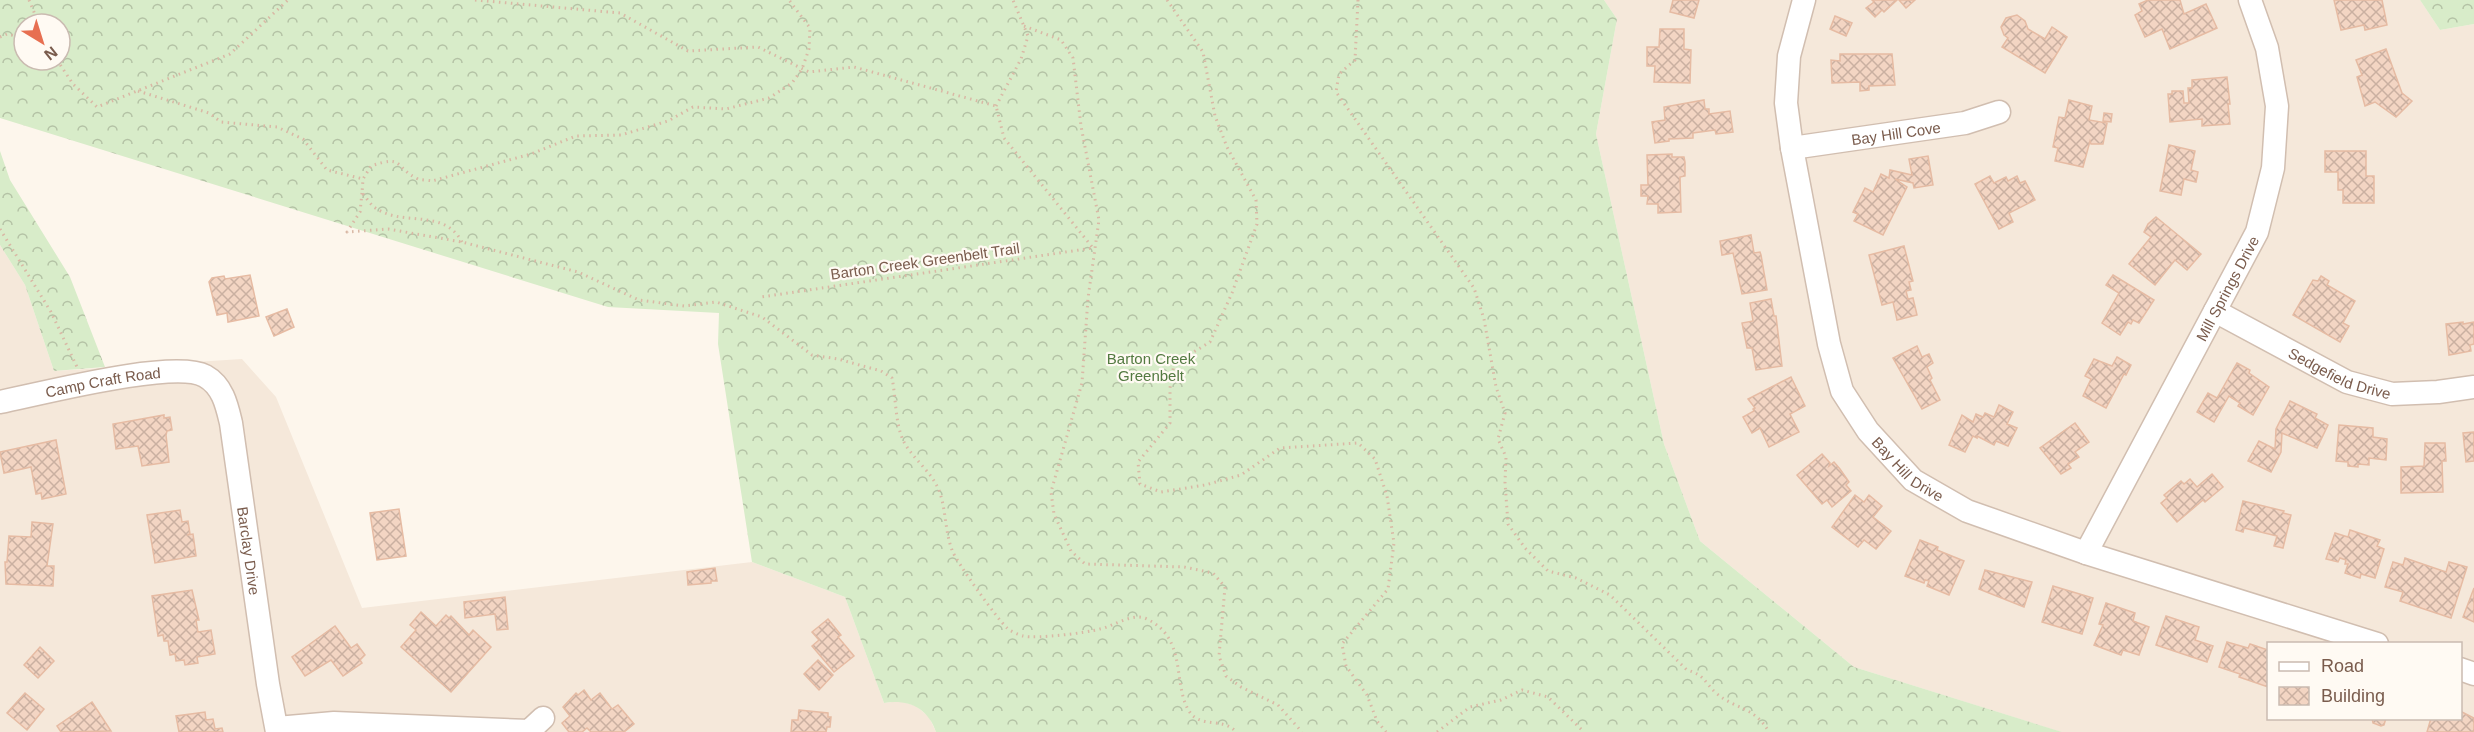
<svg xmlns="http://www.w3.org/2000/svg" width="2474" height="732" viewBox="0 0 2474 732" font-family="Helvetica,sans-serif">
	<style>
		.residential { fill: #f5e8da; fill-rule: evenodd }
		.forest { fill: url(#forest-crowns); fill-rule: evenodd }
		.building { fill: url(#building-cross-hatch); stroke: #e6bba3; stroke-width: 1.5 }
		.lines { fill: none; stroke-linecap: round; stroke-linejoin: round }
		.minor-casing { stroke: #d1beb0; stroke-width: 25 }
		.path { stroke: #d9b8a5; stroke-width: 3; stroke-dasharray: 1.5 4.5; stroke-linecap: butt }
		.minor { stroke: #fff; stroke-width: 22 }
		.labels { text-anchor: middle; dominant-baseline: central; stroke-width: 4.5; stroke-linejoin: round; paint-order: stroke }
		.street-label { font-size: 15px; fill: #7a5c4d; stroke: #fffaf3 }
		.park-label { font-size: 15px; fill: #537a41; stroke: #fffaf3 }
	</style>
	<defs>
		<pattern id="forest-crowns" width="20" height="18" patternUnits="userSpaceOnUse" patternTransform="scale(1.5)"><rect width="20" height="18" fill="#d8ecc9"/><path d="M2 6a3 3 0 1 1 6 0M12 15a3 3 0 1 1 6 0" fill="none" stroke="#b4c2a5"/></pattern>
		<pattern id="building-cross-hatch" width="8" height="8" patternUnits="userSpaceOnUse" patternTransform="scale(1.5)"><rect width="8" height="8" fill="#f3d5c3"/><path d="M0 0l8 8M0 8l8-8" fill="none" stroke="#cab0a1"/></pattern>
	</defs>
	<rect width="100%" height="100%" fill="#fdf6ec"/>
	<g class="residential">
		<path d="M1604,0H2420L2440,30L2474,24V732H2061L1854,667L1700,541L1664,444L1596,134L1617,19ZM2268,644H2460V718H2268Z"/>
		<polygon points="0,245 25,285 54,371 242,359 276,397 362,608 752,562 845,597 884,703 900,701 916,706 929,717 936,732 0,732"/>
	</g>
	<g class="forest">
		<path d="M0,0H1604L1617,19L1596,134L1664,444L1700,541L1854,667L2062,732H936C928,708 908,699 884,703L845,597L752,562L718,344L719,313L608,307L0,118ZM24,24H60V60H24Z"/>
		<polygon points="2420,0 2474,0 2474,24 2440,30"/>
		<polygon points="0,151 10,180 70,277 105,367 54,371 25,285 0,245"/>
	</g>
	<g class="building">
		<polygon points="1673,0 1699,0 1694,18 1670,12"/>
		<polygon points="1872,0 1897,0 1884,12 1882,10 1875,17 1866,8 1874,2"/>
		<polygon points="1899,0 1915,0 1906,8"/>
		<polygon points="2148,0 2180,0 2184,14 2206,4 2217,28 2170,49 2162,29 2145,37 2135,15 2142,11 2139,4"/>
		<polygon points="2334,0 2382,0 2387,25 2365,30 2364,25 2341,30"/>
		<polygon points="2017,15 2025,21 2028,29 2045,39 2052,27 2067,37 2045,73 2002,47 2008,38 2004,35 2001,27 2006,18"/>
		<polygon points="1835,16 1852,23 1846,36 1830,29"/>
		<polygon points="1660,29 1684,29 1684,49 1691,50 1690,83 1654,82 1655,66 1647,66 1647,47 1659,47"/>
		<polygon points="2386,49 2402,93 2412,101 2396,117 2375,102 2365,106 2357,77 2362,75 2356,60"/>
		<polygon points="1840,54 1892,54 1895,85 1869,86 1869,90 1860,91 1860,82 1832,83 1831,60 1840,61"/>
		<polygon points="2227,77 2230,104 2228,104 2230,124 2202,126 2202,119 2170,122 2168,94 2172,94 2172,91 2183,91 2184,103 2189,103 2188,88 2192,88 2192,80"/>
		<polygon points="1704,100 1705,109 1709,109 1709,114 1730,111 1733,132 1716,134 1715,130 1693,133 1693,138 1669,139 1669,141 1655,143 1652,122 1665,120 1664,107"/>
		<polygon points="2069,100 2092,106 2089,120 2107,123 2103,144 2091,144 2090,141 2083,167 2055,161 2058,148 2053,147 2059,117 2065,118"/>
		<polygon points="2104,113 2112,114 2111,122 2103,121"/>
		<polygon points="2169,145 2195,151 2191,170 2198,172 2196,182 2184,179 2181,195 2160,191"/>
		<polygon points="2325,151 2366,151 2366,176 2374,176 2374,203 2343,203 2343,190 2338,190 2338,172 2325,172"/>
		<polygon points="1672,154 1672,157 1684,157 1685,162 1685,176 1680,177 1681,212 1658,213 1658,204 1647,204 1648,196 1641,196 1641,185 1648,185 1647,155"/>
		<polygon points="1928,156 1933,185 1914,188 1913,183 1895,179 1907,187 1883,235 1854,221 1858,214 1853,212 1865,188 1873,192 1881,174 1889,178 1890,170 1912,175 1909,159"/>
		<polygon points="1990,176 1994,183 2006,177 2008,181 2017,176 2020,183 2025,181 2035,200 2009,213 2013,222 1999,229 1975,184"/>
		<polygon points="2156,217 2201,254 2187,270 2175,260 2155,285 2129,264 2151,237 2144,232 2148,224"/>
		<polygon points="1751,235 1754,253 1760,252 1761,255 1767,290 1742,294 1733,253 1722,255 1720,241"/>
		<polygon points="1904,246 1913,281 1909,282 1911,290 1906,291 1908,299 1913,298 1917,315 1897,320 1893,302 1882,305 1869,255"/>
		<polygon points="250,275 259,316 228,322 227,313 217,315 209,282 212,278 224,276 225,279"/>
		<polygon points="2113,275 2154,300 2139,323 2133,320 2131,324 2128,322 2120,335 2102,323 2119,293 2106,285"/>
		<polygon points="2321,276 2329,281 2327,285 2355,301 2343,323 2349,326 2340,342 2293,315 2313,280 2318,281"/>
		<polygon points="1771,299 1774,316 1776,316 1782,366 1756,370 1752,348 1747,348 1742,323 1753,321 1750,303"/>
		<polygon points="287,309 294,327 274,336 266,317"/>
		<polygon points="2463,322 2463,324 2474,322 2474,344 2470,345 2471,351 2449,355 2446,324"/>
		<polygon points="1917,346 1922,357 1929,354 1933,363 1927,367 1932,378 1930,380 1940,400 1922,409 1893,358"/>
		<polygon points="2117,357 2131,365 2126,375 2124,374 2106,408 2083,396 2091,379 2085,376 2094,359 2112,366"/>
		<polygon points="2237,363 2250,370 2249,373 2269,387 2253,415 2238,406 2240,403 2229,396 2214,422 2197,412 2208,393 2217,398"/>
		<polygon points="1791,377 1805,406 1790,414 1799,432 1769,447 1760,428 1752,433 1743,417 1754,411 1753,409 1755,408 1748,399"/>
		<polygon points="2290,401 2317,414 2315,418 2328,425 2317,448 2282,433 2281,452 2271,472 2248,461 2259,441 2275,449 2276,429"/>
		<polygon points="1999,405 2013,412 2007,424 2017,428 2008,446 1996,441 1994,445 1977,436 1977,438 1973,436 1965,452 1949,445 1962,415 1973,422 1976,414 1983,417 1985,413 1994,417"/>
		<polygon points="164,415 164,418 170,417 172,430 167,431 166,435 169,462 142,466 138,446 116,449 113,424"/>
		<polygon points="2075,423 2089,442 2075,452 2079,457 2068,464 2071,468 2061,474 2040,448"/>
		<polygon points="2339,425 2373,428 2373,437 2387,439 2386,460 2369,458 2369,465 2358,464 2358,467 2348,466 2348,462 2336,461"/>
		<polygon points="2474,432 2474,461 2466,462 2463,433"/>
		<polygon points="56,440 66,494 42,499 41,493 36,494 31,467 4,473 0,452"/>
		<polygon points="2425,443 2445,443 2446,461 2442,461 2443,492 2401,493 2401,467 2424,466"/>
		<polygon points="1822,454 1830,463 1829,466 1834,462 1840,469 1849,482 1846,485 1851,491 1832,507 1827,500 1822,504 1797,475"/>
		<polygon points="2212,474 2223,487 2205,502 2203,500 2177,522 2161,503 2167,498 2164,495 2181,481 2184,484 2190,479 2197,487"/>
		<polygon points="1855,495 1864,502 1869,495 1882,506 1873,517 1891,531 1876,549 1864,540 1858,547 1832,527"/>
		<polygon points="2243,501 2284,511 2283,513 2291,515 2283,548 2274,546 2277,536 2244,528 2243,532 2236,530"/>
		<polygon points="399,509 406,556 377,560 370,513"/>
		<polygon points="180,510 182,522 188,521 190,534 187,535 193,534 196,556 155,563 147,515"/>
		<polygon points="32,522 53,524 47,566 54,566 53,586 6,584 5,562 7,562 9,536 31,537"/>
		<polygon points="2350,530 2380,540 2377,546 2384,549 2375,578 2361,574 2360,578 2345,573 2348,564 2345,564 2346,560 2340,558 2338,562 2326,559 2335,533 2348,537"/>
		<polygon points="1920,540 1938,547 1937,550 1964,561 1949,595 1927,586 1929,581 1925,580 1924,583 1905,576"/>
		<polygon points="2405,558 2446,572 2449,562 2467,567 2451,618 2400,601 2403,592 2385,587 2393,562 2403,565"/>
		<polygon points="715,568 717,581 711,581 711,583 688,585 687,572"/>
		<polygon points="1985,570 2032,582 2024,607 1979,589"/>
		<polygon points="2053,586 2093,598 2082,634 2042,622"/>
		<polygon points="2474,588 2474,622 2463,617"/>
		<polygon points="192,590 199,620 196,620 198,632 211,630 215,654 197,657 198,663 185,665 184,660 176,661 175,654 170,655 168,641 164,641 163,635 158,636 152,596"/>
		<polygon points="505,597 508,629 497,630 495,614 465,618 464,602"/>
		<polygon points="2106,603 2135,613 2133,621 2149,627 2139,655 2123,650 2121,655 2094,645 2103,625 2099,624"/>
		<polygon points="421,612 436,626 446,615 449,618 451,616 469,635 473,630 491,647 451,692 401,647 416,630 410,625"/>
		<polygon points="2166,616 2199,627 2195,640 2213,646 2207,662 2156,645"/>
		<polygon points="828,619 841,635 838,637 854,656 834,672 812,646 819,640 812,632"/>
		<polygon points="335,626 351,648 357,644 365,655 360,660 362,663 343,676 331,660 305,676 292,657"/>
		<polygon points="2227,642 2248,648 2250,644 2268,650 2268,687 2239,677 2240,674 2219,667"/>
		<polygon points="40,647 54,661 38,678 24,665"/>
		<polygon points="818,660 833,675 819,690 804,674"/>
		<polygon points="584,690 591,700 600,693 612,709 618,705 634,724 624,732 591,732 587,728 582,732 569,732 562,723 570,716 563,707 576,693 578,695"/>
		<polygon points="25,693 44,709 27,730 7,713"/>
		<polygon points="92,702 111,731 61,732 57,726"/>
		<polygon points="799,710 828,713 828,717 831,717 830,727 827,727 826,732 791,732 792,720 798,720"/>
		<polygon points="2460,711 2474,718 2474,732 2427,732 2431,718 2460,718"/>
		<polygon points="205,712 206,720 213,719 215,729 222,728 223,732 179,732 176,716"/>
		<polygon points="2372,718 2386,718 2384,725 2381,726 2373,723"/>
	</g>
	<g class="lines">
		<defs>
			<g id="minor">
				<path id="s1" d="M1804,0L1789,56L1786,103L1792,148L1829,344L1842,391L1868,431L1913,480L1967,511L2086,553L2377,644"/>
				<path id="s2" d="M1792,148L1965,123L1999,112"/>
				<path id="s3" d="M2215,311L2347,382L2392,394L2438,392L2474,387"/>
				<path id="s4" d="M0,402C40,394 174,359 205,376C223,386 227,406 231,423L268,684L277,732"/>
				<path id="s5" d="M2086,553L2257,232L2273,168L2277,106L2267,48L2250,0"/>
				<polyline points="2460,669 2474,674"/>
				<polyline points="277,728 334,723 529,731 543,718"/>
			</g>
		</defs>
		<use href="#minor" class="minor-casing"/>
		<g class="path">
			<polyline points="29,0 39,24"/>
			<polyline points="475,0 620,13 688,51 758,47 809,72 854,67 996,106 1004,138 1093,248 761,297"/>
			<polyline points="1167,0 1203,52 1215,116 1227,147 1256,200 1257,224 1232,293 1210,342 1174,364 1170,388 1170,423 1138,462 1140,484 1161,492 1205,485 1241,475 1280,448 1358,443 1375,459 1387,496 1394,543 1388,589 1342,644 1346,666 1367,695 1377,721 1386,732"/>
			<path d="M1358,0L1355,60L1339,74L1336,92L1474,288L1484,319L1496,387L1505,413L1498,439L1506,457L1505,482L1508,524L1525,548L1548,571L1576,578L1610,595L1687,670C1706,676 1703,681 1716,693C1736,710 1754,706 1769,732"/>
			<polyline points="1024,26 1061,40 1073,58 1081,126 1099,220 1088,298 1082,383 1051,492 1054,514 1071,551 1085,564 1184,567 1213,573 1225,587 1219,656 1226,676 1241,687 1278,705 1302,732"/>
			<polyline points="0,37 7,34 24,38"/>
			<polyline points="57,60 73,84 97,107 230,54 288,0"/>
			<polyline points="138,91 209,113 221,122 277,127 303,139 327,170 363,179"/>
			<polyline points="996,106 1021,59 1028,36 1013,0"/>
			<path d="M362,193L360,212L347,232L388,229L462,242L578,272L639,300L684,306L716,302L762,317L812,355L838,359L881,371L892,378C896,397 895,422 903,440C912,459 933,472 940,493C946,511 945,531 952,550C955,560 998,620 1007,628C1010,631 1019,635 1023,636C1036,639 1086,633 1100,629C1114,626 1133,612 1147,619C1188,639 1172,683 1189,711C1200,729 1224,717 1236,732"/>
			<polyline points="0,229 51,312 77,367"/>
			<path d="M462,242C443,207 402,228 374,207C370,204 366,197 362,193L363,179L371,166C405,154 394,168 418,179C421,180 428,180 432,181L531,154L576,136L621,135L668,121L693,107L726,109L769,98L792,83L802,69L809,49L810,28L789,0"/>
			<polyline points="1437,732 1470,707 1501,700 1522,690 1548,697 1584,732"/>
		</g>
		<use href="#minor" class="minor"/>
	</g>
	<g class="labels">
		<g class="street-label">
			<text stroke="none"><textPath href="#s2" startOffset="105">Bay Hill Cove</textPath></text>
			<text transform="translate(925 261) rotate(-8)">Barton Creek Greenbelt Trail</text>
			<text stroke="none"><textPath href="#s5" startOffset="300">Mill Springs Drive</textPath></text>
			<text stroke="none"><textPath href="#s3" startOffset="140">Sedgefield Drive</textPath></text>
			<text stroke="none"><textPath href="#s4" startOffset="105">Camp Craft Road</textPath></text>
			<text stroke="none"><textPath href="#s1" startOffset="502">Bay Hill Drive</textPath></text>
			<text stroke="none"><textPath href="#s4" startOffset="393">Barclay Drive</textPath></text>
		</g>
		<g class="park-label">
			<text x="1151" y="358">Barton Creek<tspan x="1151" dy="17">Greenbelt</tspan></text>
		</g>
	</g>
	<rect x="2267" y="642" width="195" height="78" fill="#fffaf3" stroke="#cabbb1" stroke-width="1.5"/>
	<rect x="2279" y="662" width="30" height="9" fill="#ffffff" stroke="#cabbb1" stroke-width="1.5"/>
	<text x="2321" y="672" font-size="18" fill="#7a5c4d">Road</text>
	<rect x="2279" y="687" width="30" height="18" fill="url(#building-cross-hatch)" stroke="#cabbb1" stroke-width="1.5"/>
	<text x="2321" y="702" font-size="18" fill="#7a5c4d">Building</text>
	<g transform="translate(42 42) rotate(142)"><circle r="28" fill="#fffaf3" stroke="#cabbb1" stroke-width="1.5"/>
	<path d="M0-4.5L10 22L0 15L-10 22Z" fill="#e76f51"/>
	<text y="-9" font-size="16" font-weight="bold" text-anchor="middle" fill="#7a5c4d">N</text>
	</g>
</svg>
